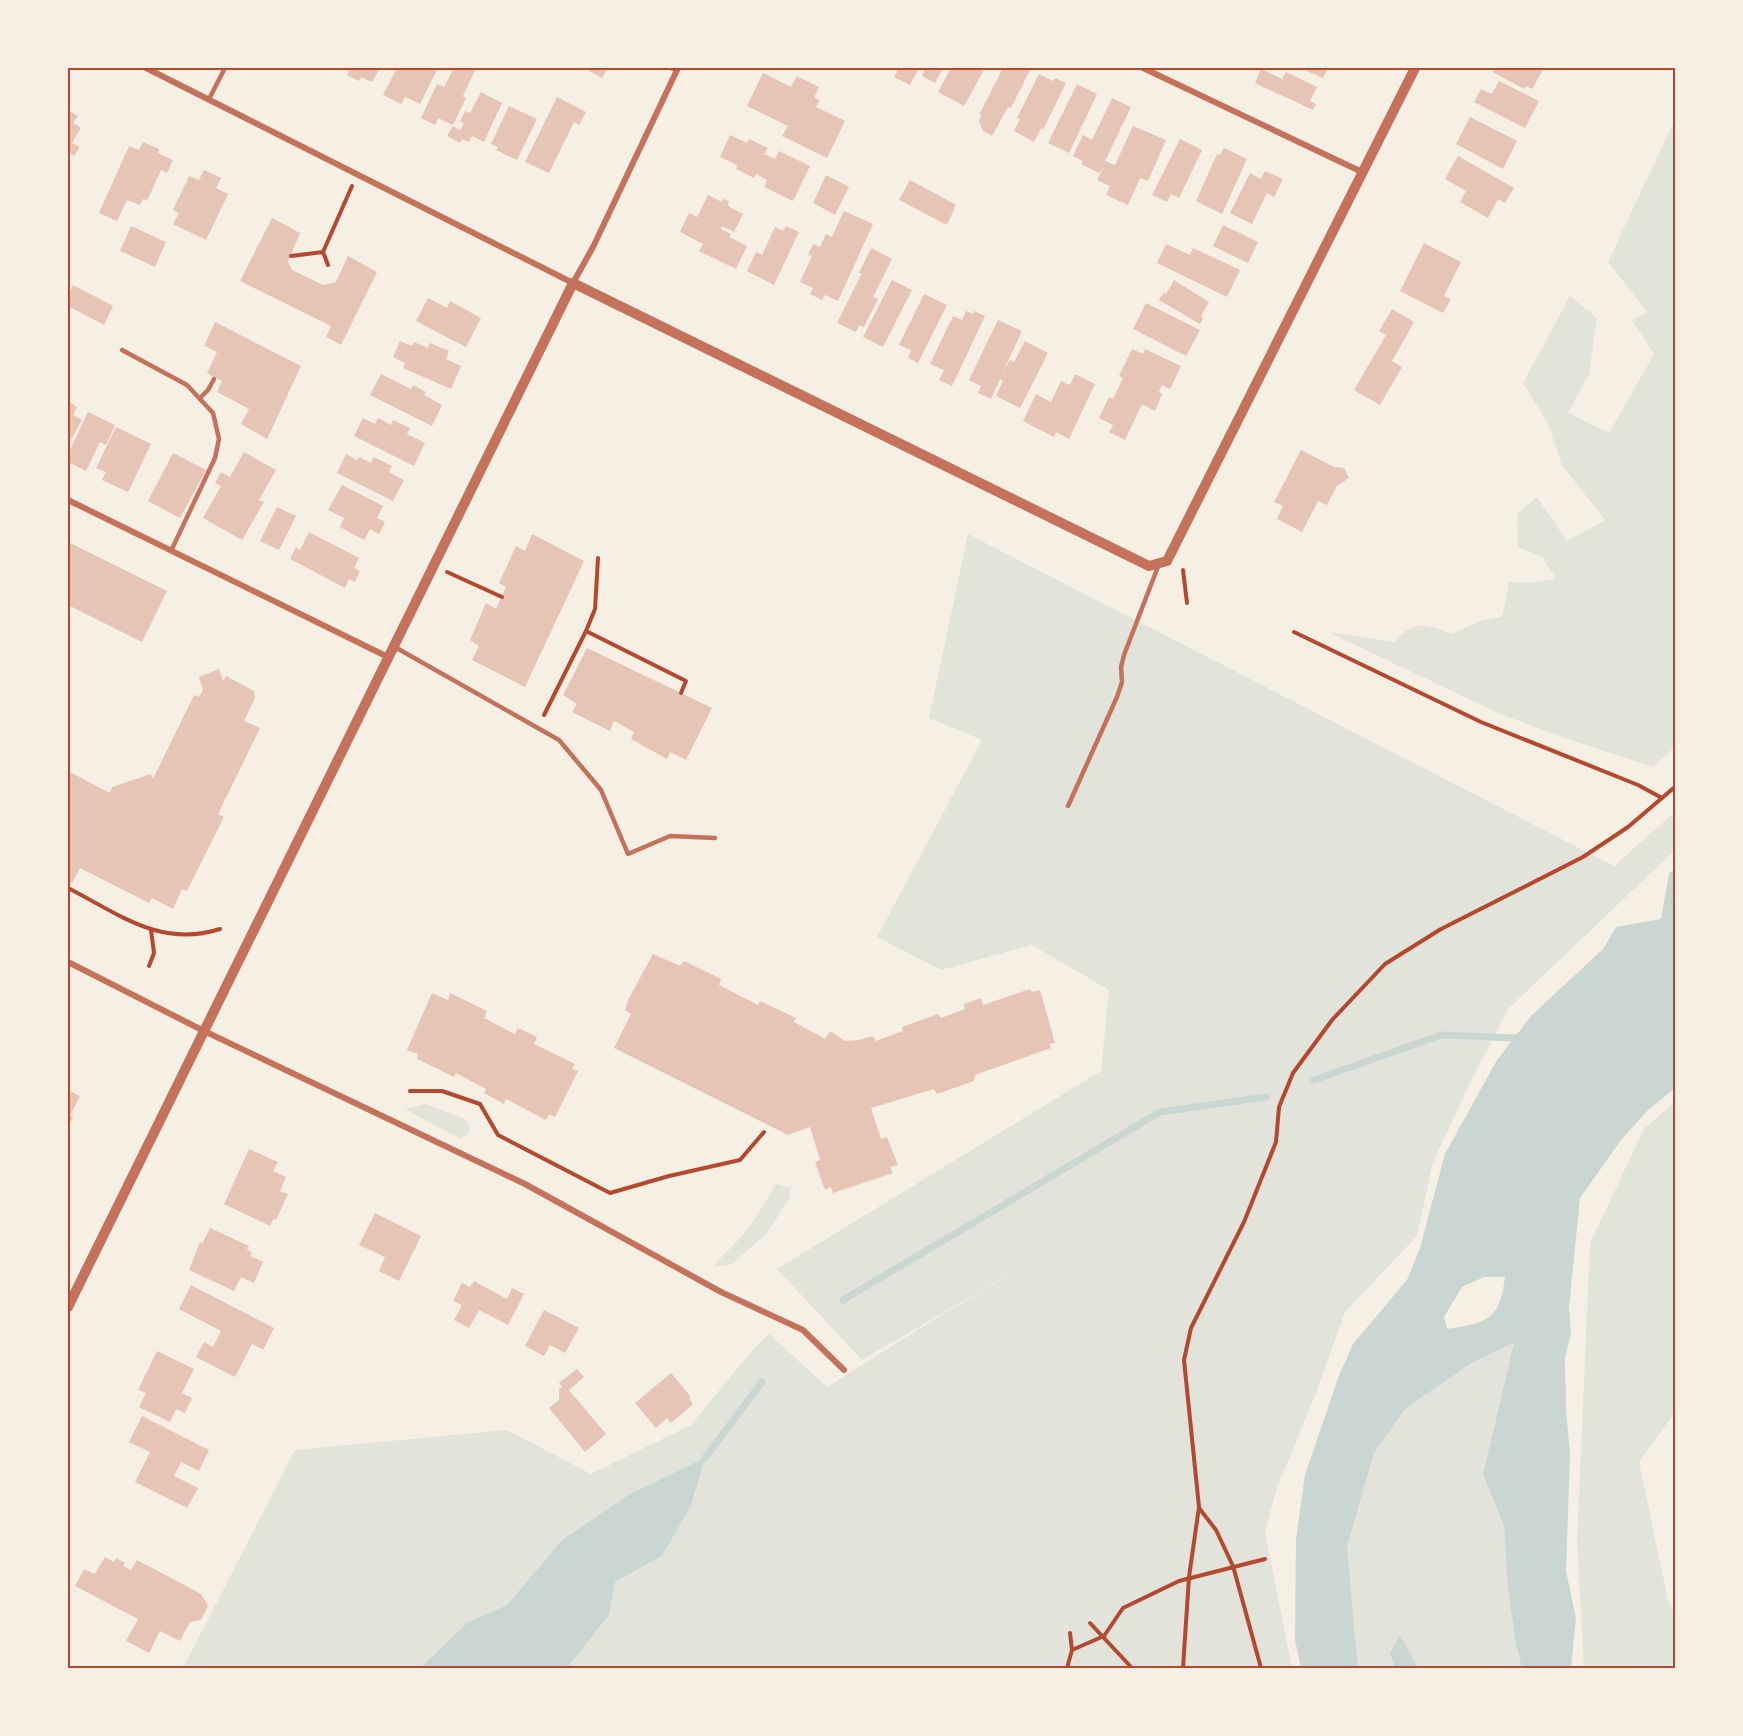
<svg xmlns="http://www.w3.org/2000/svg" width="1743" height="1736" viewBox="0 0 1743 1736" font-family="'Zilla Slab',serif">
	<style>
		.green { fill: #e2e4dc }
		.water { fill: #c9d6d2; fill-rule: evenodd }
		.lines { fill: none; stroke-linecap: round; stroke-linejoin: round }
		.stream { stroke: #c9d6d2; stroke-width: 7 }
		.building { fill: #e6c5b7 }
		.path { stroke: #b5482f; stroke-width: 4 }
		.service { stroke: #c5725c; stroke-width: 4.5 }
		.minor { stroke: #c5725c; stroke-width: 6 }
		.tertiary { stroke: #c5725c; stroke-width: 10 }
		.neatline { fill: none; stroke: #b5482f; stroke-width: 2 }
	</style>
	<rect width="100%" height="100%" fill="#f6efe4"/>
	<g class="green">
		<path d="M1675,119L1676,746L1653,767L1565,738L1498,713L1328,632L1394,642C1417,618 1424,625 1452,634L1480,621L1502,617L1509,582L1530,583L1556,579L1542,557L1518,547L1517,514L1537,497L1567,541L1605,520L1562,465L1548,424L1523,383L1570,296L1597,318L1589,374L1568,413L1609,433L1654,354L1632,320L1647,312L1608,262Z"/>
		<polygon points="968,534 1614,866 1675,812 1675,850 1508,1009 1469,1085 1433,1162 1417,1236 1345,1312 1315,1396 1277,1487 1265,1532 1292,1668 567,1668 609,1615 615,1582 662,1556 691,1506 705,1459 628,1495 562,1540 507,1605 468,1622 420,1668 183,1668 295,1450 507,1430 591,1474 691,1425 749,1354 769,1334 827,1387 930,1322 1038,1258 862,1360 777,1269 1101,1071 1109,990 1032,945 941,970 877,937 982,740 929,718"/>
		<polygon points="1675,1102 1675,1412 1639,1462 1668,1600 1675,1614 1675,1668 1584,1668 1577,1543 1590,1243 1644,1129"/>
		<polygon points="425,1104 463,1118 469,1125 469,1134 460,1139 405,1109"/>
		<path d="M776,1184L791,1188L789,1199L767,1233L732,1264L714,1267C721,1255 731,1249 739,1239C754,1222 765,1203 776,1184Z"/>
		<polygon points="1515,1343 1483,1475 1504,1526 1508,1589 1516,1645 1522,1668 1418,1668 1400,1636 1391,1653 1395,1668 1358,1668 1347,1547 1374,1453 1405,1409 1473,1362"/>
	</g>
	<g class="water">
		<path d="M1675,869V1088L1647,1111L1621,1140L1580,1198L1569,1307L1571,1334L1565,1358L1566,1410L1570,1454L1566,1571L1576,1618L1571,1668H1522L1516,1645L1508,1589L1504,1526L1483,1475L1514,1343L1473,1362L1405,1409L1374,1453L1347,1547L1358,1668H1301L1295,1640L1296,1540L1305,1475L1338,1378L1353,1344L1407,1280L1420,1248L1445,1154L1497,1060L1532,1015L1603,949L1616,927L1661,919L1669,873ZM1484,1277H1505C1500,1320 1487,1323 1447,1329L1444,1317L1462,1287Z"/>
		<polygon points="705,1458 691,1506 662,1556 615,1582 609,1615 567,1668 420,1668 468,1622 507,1605 562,1540 628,1495"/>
		<polygon points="1400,1635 1418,1668 1395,1668 1390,1653"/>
	</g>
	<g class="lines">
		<g class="stream">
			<polyline points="1314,1080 1441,1035 1515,1038"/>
			<polyline points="843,1300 1160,1112 1266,1097"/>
			<polyline points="705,1458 762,1382"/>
		</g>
	</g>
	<g class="building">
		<polygon points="343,68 380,68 372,82 361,77 359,81 347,75 349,71"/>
		<polygon points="397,68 438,68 420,104 405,97 401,104 383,95"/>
		<polygon points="454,68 476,68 463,96 466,98 453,125 438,118 435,125 421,118 437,84 444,87"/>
		<polygon points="584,68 608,68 602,78"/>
		<polygon points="899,68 919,68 910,85 894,77"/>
		<polygon points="921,68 943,68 935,83 922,76 925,69"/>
		<polygon points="951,68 985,68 964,106 938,92"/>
		<polygon points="1003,68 1025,68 1030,70 1011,108 1008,107 992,136 983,131 979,121 982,114 979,115"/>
		<polygon points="1300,68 1328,68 1323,78"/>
		<polygon points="1495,68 1544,68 1532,89 1526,86 1524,89 1493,72"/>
		<polygon points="1261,69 1282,79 1286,72 1317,87 1310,101 1316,104 1313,110 1255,83"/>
		<polygon points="763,73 791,87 797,76 819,87 814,98 820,100 816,107 845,121 827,158 782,136 788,126 747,106"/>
		<polygon points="1039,74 1053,81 1055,78 1066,83 1043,130 1041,128 1034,142 1014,131 1020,119 1017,118"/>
		<polygon points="1499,81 1539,101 1525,128 1474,102 1481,89 1492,94"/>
		<polygon points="1077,84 1097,94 1069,153 1048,143"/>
		<polygon points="481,92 502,103 484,142 472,136 469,142 462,139 460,143 447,136 453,126 460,130 464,124 460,121 465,111 470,113"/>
		<polygon points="557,97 586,112 579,125 574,122 549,173 525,162"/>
		<polygon points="1112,98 1131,107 1105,161 1115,165 1133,126 1166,140 1148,181 1140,178 1128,205 1106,195 1110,186 1097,180 1104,166 1099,173 1081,164 1083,161 1073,156 1083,135 1092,140"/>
		<polygon points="509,106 537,119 517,160 496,150 498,147 491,144"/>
		<polygon points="68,110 78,116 73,123 81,128 72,143 80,147 74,156 68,152"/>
		<polygon points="1470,117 1517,141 1503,169 1456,144"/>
		<polygon points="730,135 747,143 749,139 768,148 764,154 775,159 779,151 810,166 793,201 764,187 767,180 756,174 754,178 736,169 737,165 720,157"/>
		<polygon points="1180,139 1202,150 1179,198 1171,194 1167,202 1152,195"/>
		<polygon points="143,142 159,149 158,153 173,160 167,173 161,170 147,201 143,199 140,205 127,200 117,221 99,213 129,146 139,150"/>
		<polygon points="1224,148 1247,159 1222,214 1196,201 1217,154 1220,155"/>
		<polygon points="1458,156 1514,188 1505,203 1498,199 1488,218 1460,202 1466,191 1445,179"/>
		<polygon points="204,170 221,178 216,188 228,194 206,240 173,224 179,213 173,210 189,176 199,180"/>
		<polygon points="1265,171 1283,179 1274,197 1267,193 1252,224 1230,213 1250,173 1261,179"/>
		<polygon points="826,175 849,187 835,215 813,203"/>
		<polygon points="910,180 956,205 947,225 899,200"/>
		<polygon points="708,195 722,202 723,199 729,201 728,205 731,208 743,214 734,232 722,226 721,229 731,234 729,237 747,246 736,269 699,251 703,244 680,232 689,213 697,217"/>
		<polygon points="844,211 873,224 838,301 825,295 822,300 810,294 813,288 800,282 812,256 808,255 813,244 820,247 826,234 832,237"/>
		<polygon points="272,218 300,233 288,262 292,270 323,285 336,282 348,256 377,272 341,345 326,337 331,326 240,281"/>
		<polygon points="1223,225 1258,242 1248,263 1213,246"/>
		<polygon points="131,226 166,242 155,267 120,251"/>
		<polygon points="786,226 799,232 774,285 747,271 756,252 762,255 775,227 783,231"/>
		<polygon points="1424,243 1461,262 1444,296 1451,299 1443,313 1400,291"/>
		<polygon points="1166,244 1190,255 1193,248 1240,270 1227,297 1157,263"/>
		<polygon points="871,248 892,259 873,297 878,299 864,327 859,325 856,332 837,323 862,273 859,273"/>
		<polygon points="892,280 912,290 883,347 863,337"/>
		<polygon points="1174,280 1209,302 1201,316 1203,318 1200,324 1159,300 1164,292 1166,294"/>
		<polygon points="73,285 113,306 104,325 68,306 68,295"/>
		<polygon points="924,294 947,305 918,363 908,358 911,350 899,345"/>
		<polygon points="428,298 447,308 450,301 481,318 466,347 416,321"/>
		<polygon points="1146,303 1200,330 1186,356 1133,329"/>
		<polygon points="1392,309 1414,322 1392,361 1402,367 1380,405 1354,390 1386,335 1379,331"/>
		<polygon points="966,311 973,314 974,311 985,316 952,386 939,380 944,370 930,364 953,316 962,320"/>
		<polygon points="998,320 1022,331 1003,372 1010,360 1014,362 1025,341 1048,353 1020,408 996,396 1003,381 1000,379 991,399 978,393 981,386 969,380"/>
		<polygon points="215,322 301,366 267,439 241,424 249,409 217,392 222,381 207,373 217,352 204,346"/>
		<polygon points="400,341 412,346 414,342 428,348 430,343 449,351 446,359 461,366 451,389 403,368 405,363 393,357"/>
		<polygon points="1132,349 1143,354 1145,349 1181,366 1170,389 1162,385 1159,392 1162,394 1155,411 1142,404 1125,440 1109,432 1113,425 1099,418 1109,397 1113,399 1123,378 1119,376"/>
		<polygon points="381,374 411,389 413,385 426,392 424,395 442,405 432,426 370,395"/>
		<polygon points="1075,374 1095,384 1069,439 1056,432 1054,437 1023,421 1036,394 1051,402 1061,381 1070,385"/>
		<polygon points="68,401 77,407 73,415 82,420 68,445"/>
		<polygon points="88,412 115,425 106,445 100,442 86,471 68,462 68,454"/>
		<polygon points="363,418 375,424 378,418 391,425 393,420 410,428 407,434 425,443 414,466 354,436"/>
		<polygon points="116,427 151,444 128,492 102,480 106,472 96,468"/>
		<polygon points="1301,450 1334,467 1344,468 1349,478 1337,486 1327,505 1318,501 1302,532 1277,519 1283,506 1274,502"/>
		<polygon points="244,452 276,470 259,500 264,502 242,540 203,518 221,486 215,483 221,472 230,477"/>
		<polygon points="173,453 206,470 180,518 148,501"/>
		<polygon points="346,454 357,460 359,457 371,463 374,457 392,466 389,472 404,480 393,501 337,473"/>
		<polygon points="342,485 383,506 377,518 385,522 379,534 370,529 364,540 340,527 344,518 328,510"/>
		<polygon points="277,507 296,516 279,550 260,541"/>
		<polygon points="309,532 359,558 354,568 360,571 355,582 349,579 345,588 290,559 296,547 300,550"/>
		<polygon points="532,534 584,561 525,687 472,660 479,646 470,640 486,603 496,609 506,587 499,583 516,546 525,551"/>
		<polygon points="68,542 167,591 142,642 68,605"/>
		<polygon points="587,648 712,708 686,760 670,752 667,759 631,739 634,732 614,721 610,731 572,712 577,704 563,695"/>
		<polygon points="219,669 223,681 226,676 254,691 255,698 244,721 260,728 218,814 224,817 187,891 182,889 173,909 152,898 149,903 80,868 72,883 68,881 68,771 110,793 112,787 151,774 153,779 194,695 199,697 203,690 199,677"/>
		<polygon points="653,954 680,966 684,961 721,979 719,985 758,1005 760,1001 796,1018 794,1022 825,1039 830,1031 845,1041 859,1040 873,1036 876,1041 903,1031 902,1027 938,1014 941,1018 965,1009 964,1004 981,998 983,1005 1030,989 1032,992 1040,990 1055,1043 1049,1044 1051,1048 975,1075 974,1081 937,1094 934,1089 871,1108 881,1139 887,1137 898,1165 890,1167 893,1173 833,1193 831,1187 825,1190 815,1162 820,1160 810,1127 788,1135 614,1048 631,1014 625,1010 628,1000"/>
		<polygon points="432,993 448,1000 450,993 487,1011 484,1018 515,1034 518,1028 537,1037 534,1044 575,1064 572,1069 578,1071 555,1117 549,1114 546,1120 506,1099 504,1104 484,1093 486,1089 456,1073 454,1077 417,1059 418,1054 407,1050"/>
		<polygon points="68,1090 80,1096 70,1116 73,1117 68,1129"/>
		<polygon points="249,1149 278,1162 273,1171 286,1177 280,1191 288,1194 276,1220 273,1219 270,1226 224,1204"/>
		<polygon points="375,1213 421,1236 399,1281 379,1271 385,1257 359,1245"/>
		<polygon points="210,1228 249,1246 247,1250 252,1252 250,1256 263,1262 254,1283 241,1277 234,1291 189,1270 200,1242 202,1244"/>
		<polygon points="474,1281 507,1299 512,1288 524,1294 508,1325 479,1310 469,1328 454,1320 462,1305 453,1301 462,1283 470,1287"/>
		<polygon points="191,1285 274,1328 263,1350 252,1344 235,1377 196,1357 204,1342 213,1347 221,1331 179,1309"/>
		<polygon points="544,1310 579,1328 565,1353 550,1345 544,1356 525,1346"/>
		<polygon points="157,1351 194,1369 182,1393 192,1398 185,1413 176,1409 170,1422 139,1407 146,1393 138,1390"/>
		<polygon points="577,1369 584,1377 569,1390 606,1434 585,1452 549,1408 559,1400 559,1389 562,1387 559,1383"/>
		<polygon points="671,1373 691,1397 689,1398 693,1404 671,1423 667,1418 656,1428 635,1403"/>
		<polygon points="142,1416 209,1450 199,1471 181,1462 174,1476 198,1488 187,1508 135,1482 150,1452 129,1442"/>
		<polygon points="105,1557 114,1562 116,1558 125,1563 123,1566 131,1570 137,1560 201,1594 208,1606 201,1620 190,1622 180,1641 160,1631 149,1653 126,1641 138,1619 75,1586 84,1569 95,1574"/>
	</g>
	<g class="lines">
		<g class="path">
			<polyline points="323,252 328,265"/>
			<polyline points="291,256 323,252 352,186"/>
			<polyline points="1183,570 1187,603"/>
			<polyline points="447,572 502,597"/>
			<polyline points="586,631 595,609 598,558"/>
			<polyline points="1294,632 1481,722 1638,785 1662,798"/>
			<polyline points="544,715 586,631 686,681 681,693"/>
			<path d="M68,888C119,914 160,948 220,929"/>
			<polyline points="149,966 154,953 151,930"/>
			<polyline points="410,1091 442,1091 480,1104 498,1135 610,1193 669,1176 740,1160 764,1132"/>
			<polyline points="1199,1508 1216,1530 1233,1566 1261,1668"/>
			<polyline points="1090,1623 1132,1668"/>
			<polyline points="1072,1650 1104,1636 1123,1608 1179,1581 1265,1559"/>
			<polyline points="1067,1668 1072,1650 1070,1633"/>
			<polyline points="1183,1668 1189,1577 1199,1507 1184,1360 1191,1328 1244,1222 1276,1142 1279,1107 1293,1073 1332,1020 1385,964 1441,929 1583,857 1628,827 1676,786"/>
		</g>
		<g class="service">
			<polyline points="671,68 677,70"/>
			<polyline points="209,99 225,68"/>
			<polyline points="122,350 187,385 213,413 219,439 215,458 171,551"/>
			<polyline points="200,398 208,390 214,379"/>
			<polyline points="393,646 559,740 601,790 628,854 670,836 715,838"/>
			<polyline points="1068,806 1117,697 1122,682 1121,667 1124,655 1159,564"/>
		</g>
		<g class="minor">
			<polyline points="146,68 573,283 593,247 678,68"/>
			<polyline points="1143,68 1362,172"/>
			<polyline points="68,500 388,657"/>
			<polyline points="68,962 204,1031 525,1184 721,1292 803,1330 844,1370"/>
		</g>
		<polyline class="tertiary" points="68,1307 573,283 1149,566 1167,561 1415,68"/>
	</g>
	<rect width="1743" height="1736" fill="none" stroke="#f6efe4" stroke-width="138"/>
	<rect x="69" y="69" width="1605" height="1598" class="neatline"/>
</svg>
